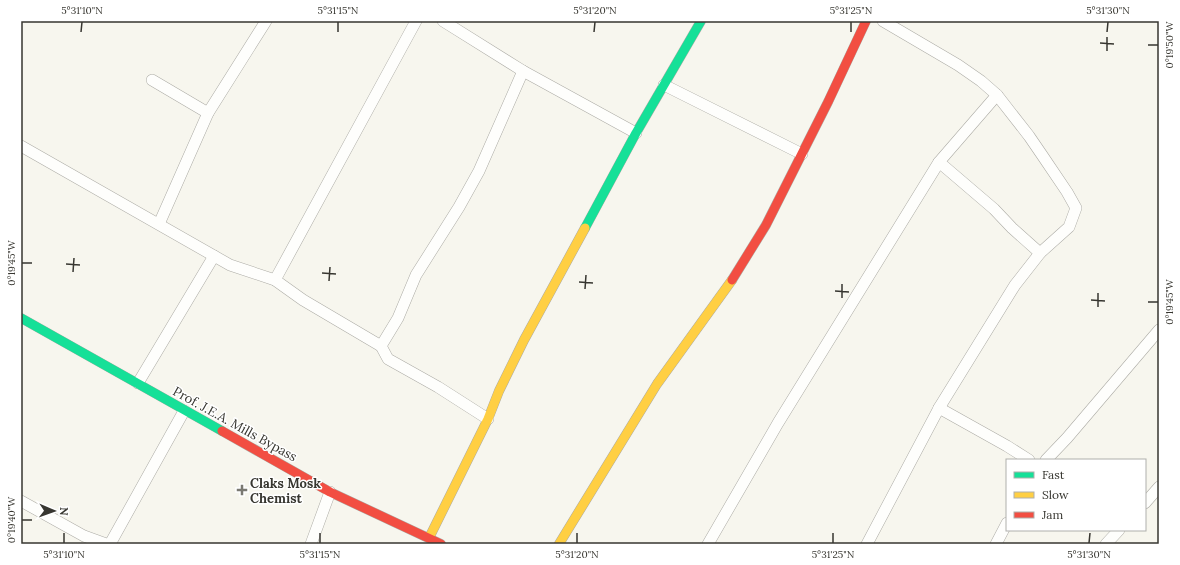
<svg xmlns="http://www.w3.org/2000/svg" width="1180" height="565" viewBox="0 0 1180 565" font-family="Lora,serif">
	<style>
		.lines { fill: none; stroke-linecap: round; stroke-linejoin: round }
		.street-casing { stroke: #acaba5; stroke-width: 12 }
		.fast-casing { stroke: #acaba5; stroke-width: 10 }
		.slow-casing { stroke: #acaba5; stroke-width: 10 }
		.jam-casing { stroke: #acaba5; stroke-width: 10 }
		.street { stroke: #fefefc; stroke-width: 11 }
		.fast { stroke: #16e098; stroke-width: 9 }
		.slow { stroke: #ffcf43; stroke-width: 9 }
		.jam { stroke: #f24e42; stroke-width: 9 }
		.ticks { fill: none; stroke: #373630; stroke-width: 1.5 }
		.poi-dot { fill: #7a7972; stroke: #fff; stroke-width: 1.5 }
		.labels { text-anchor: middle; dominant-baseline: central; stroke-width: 3; stroke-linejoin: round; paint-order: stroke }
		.street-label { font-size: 13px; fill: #373630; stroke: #fff }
		.poi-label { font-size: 13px; font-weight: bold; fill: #373630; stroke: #fff; text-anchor: start }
		.neatline { fill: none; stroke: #373630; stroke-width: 1.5 }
		.ticks-label { font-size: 10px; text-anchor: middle; fill: #373630 }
	</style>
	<rect width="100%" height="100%" fill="#f7f6ee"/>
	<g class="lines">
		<defs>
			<g id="street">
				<polyline points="443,21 523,71 636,133"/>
				<polyline points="883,21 958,65 981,81 997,95 1029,136 1042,155 1067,192 1076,208 1069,227 1040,253"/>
				<polyline points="152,80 208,113"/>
				<polyline points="664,85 802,154"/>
				<polyline points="21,146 230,265 275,280 303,300 381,346 388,359 438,387 488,419"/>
				<polyline points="159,224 208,113 266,21"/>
				<polyline points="275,280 416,21"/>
				<polyline points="381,346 398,318 416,275 459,207 479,171 523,71"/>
				<polyline points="138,383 214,256"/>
				<polyline points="939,408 1007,446 1029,460"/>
				<polyline points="1046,460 1067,438 1159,330"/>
				<polyline points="21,501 84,536 106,544"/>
				<polyline points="1145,503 1159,487"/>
				<polyline points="110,544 184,411"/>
				<polyline points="311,544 330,492"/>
				<polyline points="708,544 778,423 939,162"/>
				<polyline points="867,544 939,408 1015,285 1040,253 1012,228 994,209 939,162 997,95"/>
				<polyline points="996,544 1007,523"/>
				<polyline points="1106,544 1119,530"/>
			</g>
			<g id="fast">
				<polyline points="585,228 636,133 701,21"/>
				<polyline points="21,318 222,431"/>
			</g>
			<g id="slow">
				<polyline points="429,538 488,419 499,391 524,340 585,228"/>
				<polyline points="559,544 657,384 732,280"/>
			</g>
			<g id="jam">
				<polyline points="732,280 766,225 828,102 866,21"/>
				<polyline points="222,431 330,492 441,544"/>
			</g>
		</defs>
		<use href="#street" class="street-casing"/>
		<use href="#fast" class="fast-casing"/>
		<use href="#slow" class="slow-casing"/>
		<use href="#jam" class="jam-casing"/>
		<use href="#street" class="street"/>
		<use href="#fast" class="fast"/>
		<use href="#slow" class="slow"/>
		<use href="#jam" class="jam"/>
	</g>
	<path class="ticks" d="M81,32L82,22M338,32V22M594,32L595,22M851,32V22M1107,32L1108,22M1100,43L1114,44M1148,45H1158M1107,51V37M22,263H32M66,264L80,265M73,272L74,258M322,273L336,274M329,281L330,267M579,282L593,283M585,289L586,275M835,291L849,292M842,298V284M1091,300L1105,301M1148,302H1158M1098,307V293M22,520H32M64,543V533M320,543V533M577,543V533M833,543V533M1089,543L1090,533"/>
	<path class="poi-dot" d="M240 484h4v4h4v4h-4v4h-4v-4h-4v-4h4z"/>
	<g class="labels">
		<g class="street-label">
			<text transform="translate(235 424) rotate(29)">Prof. J.E.A. Mills Bypass</text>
		</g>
		<g class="poi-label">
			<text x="250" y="483">Claks Mosk<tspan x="250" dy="15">Chemist</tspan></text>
		</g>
	</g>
	<rect width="1180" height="565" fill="none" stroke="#ffffff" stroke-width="44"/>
	<rect x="1006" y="459" width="140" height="72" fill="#ffffff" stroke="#afafac"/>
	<rect x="1014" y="472" width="20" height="6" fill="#16e098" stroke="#afafac"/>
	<text x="1042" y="479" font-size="12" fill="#373630">Fast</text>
	<rect x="1014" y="492" width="20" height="6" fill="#ffcf43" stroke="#afafac"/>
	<text x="1042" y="499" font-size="12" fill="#373630">Slow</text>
	<rect x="1014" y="512" width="20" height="6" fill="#f24e42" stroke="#afafac"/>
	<text x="1042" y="519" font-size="12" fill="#373630">Jam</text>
	<g transform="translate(54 511) rotate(92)" stroke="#ffffff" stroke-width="3" paint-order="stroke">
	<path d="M0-3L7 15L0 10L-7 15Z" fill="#373630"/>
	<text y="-6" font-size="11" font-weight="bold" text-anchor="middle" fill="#373630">N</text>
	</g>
	<rect x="22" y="22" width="1136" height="521" class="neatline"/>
	<g class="ticks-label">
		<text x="82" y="14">5°31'10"N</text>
		<text x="338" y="14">5°31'15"N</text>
		<text x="595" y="14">5°31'20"N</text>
		<text x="851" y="14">5°31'25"N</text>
		<text x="1108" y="14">5°31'30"N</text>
		<text transform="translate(1169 45) rotate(-90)" y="4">0°19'50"W</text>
		<text transform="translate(11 263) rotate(-90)" y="4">0°19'45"W</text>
		<text transform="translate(1169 302) rotate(-90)" y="4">0°19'45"W</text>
		<text transform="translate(11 520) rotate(-90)" y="4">0°19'40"W</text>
		<text x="64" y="558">5°31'10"N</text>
		<text x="320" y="558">5°31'15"N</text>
		<text x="577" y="558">5°31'20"N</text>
		<text x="833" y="558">5°31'25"N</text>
		<text x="1089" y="558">5°31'30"N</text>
	</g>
</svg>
